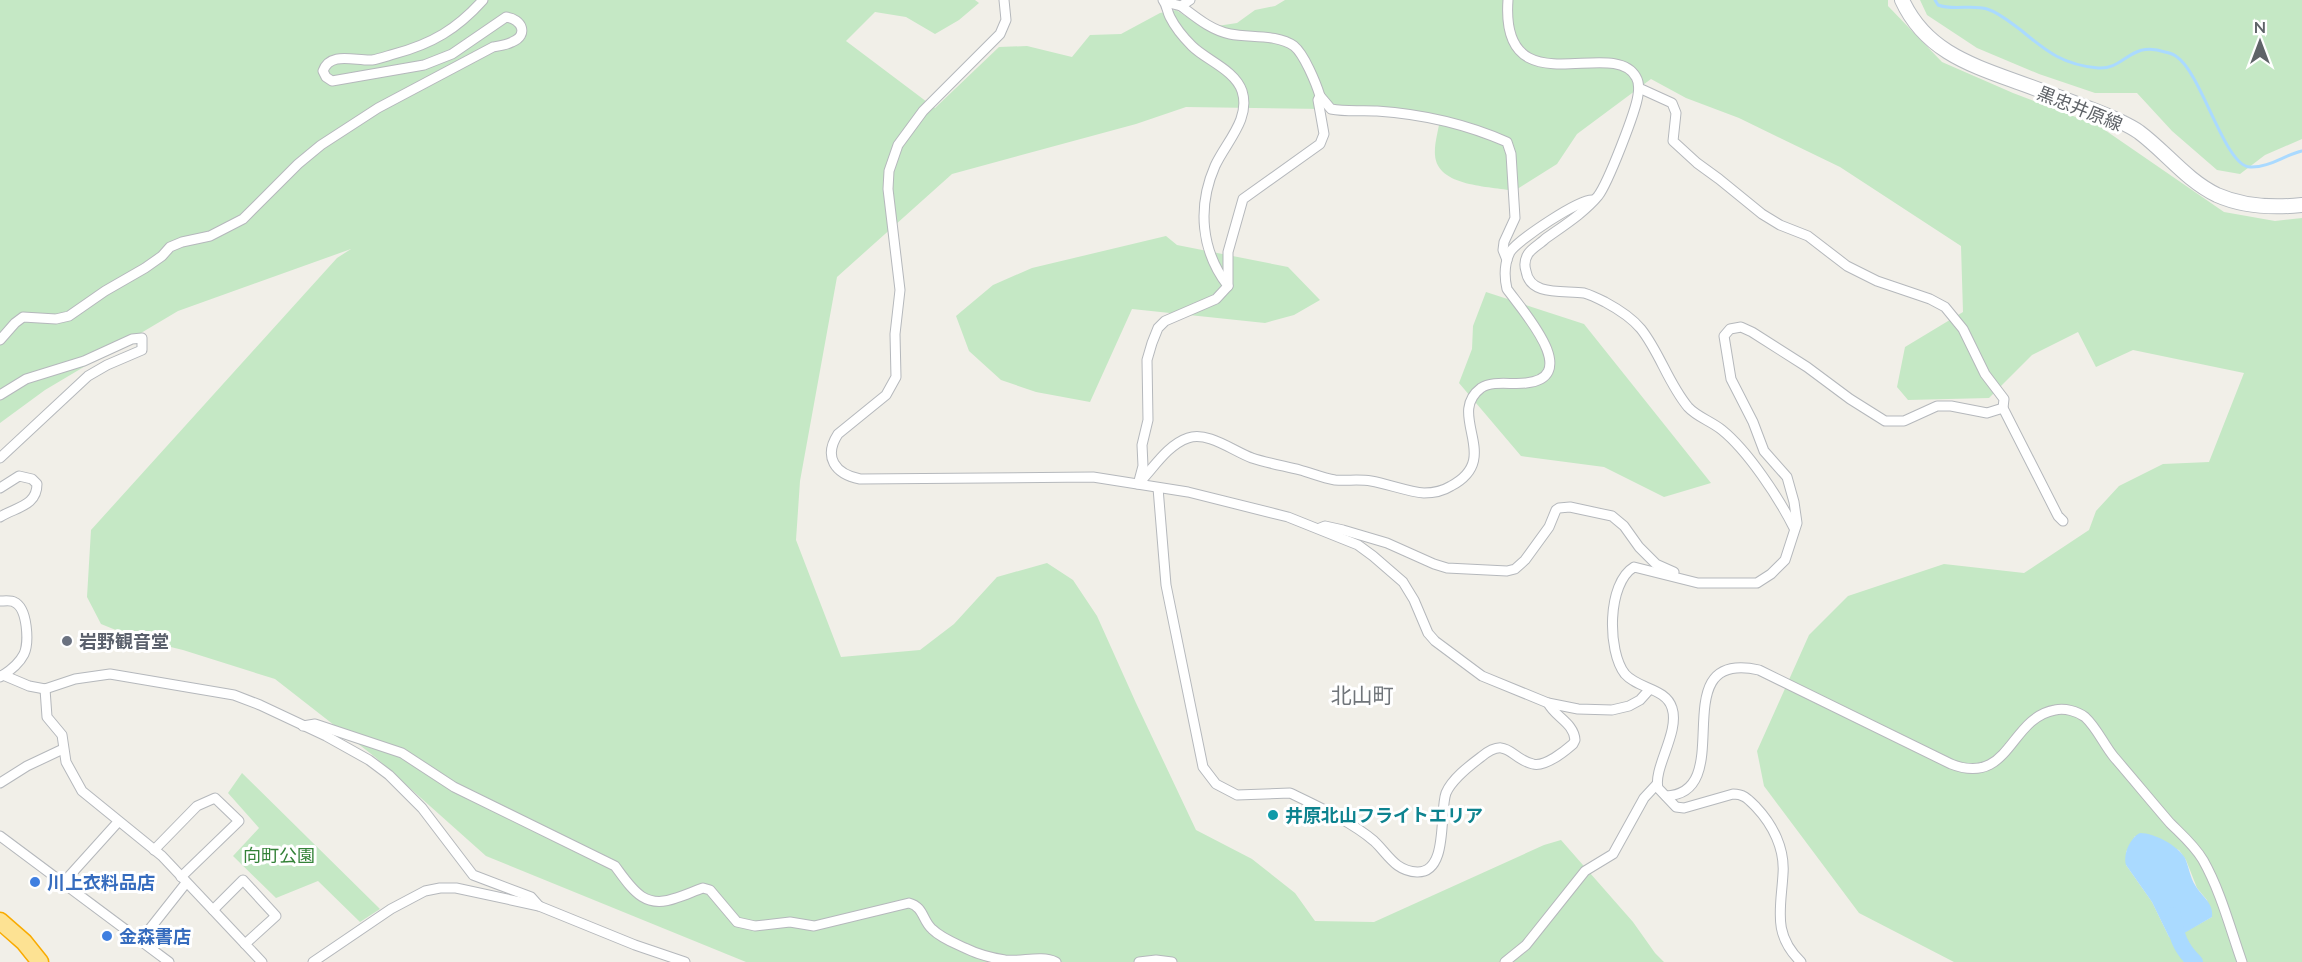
<svg xmlns="http://www.w3.org/2000/svg" width="2302" height="962" viewBox="0 0 2302 962" font-family="Lato,'Noto Sans JP',sans-serif">
	<style>
		.green { fill: #c5e8c5; fill-rule: evenodd }
		.water { fill: #aadaff }
		.lines { fill: none; stroke-linecap: round; stroke-linejoin: round }
		.stream { stroke: #aadaff; stroke-width: 3 }
		.river { stroke: #aadaff; stroke-width: 16 }
		.street-casing { stroke: #b5b8bc; stroke-width: 11 }
		.secondary-casing { stroke: #b6babf; stroke-width: 16 }
		.highway-casing { stroke: #f9ab00; stroke-width: 19 }
		.street { stroke: #fff; stroke-width: 9 }
		.secondary { stroke: #fff; stroke-width: 14 }
		.highway { stroke: #fde293; stroke-width: 16 }
		.worship-dot { fill: #6b7280; stroke: #fff; stroke-width: 2 }
		.culture-dot { fill: #0f9aa8; stroke: #fff; stroke-width: 2 }
		.shop-dot { fill: #3f7fe0; stroke: #fff; stroke-width: 2 }
		.labels { text-anchor: middle; dominant-baseline: central; stroke-width: 6; stroke-linejoin: round; paint-order: stroke }
		.street-label { font-size: 18px; fill: #5f6368; stroke: #fff }
		.worship-label { font-size: 18px; font-weight: bold; fill: #5b616d; stroke: #fff; text-anchor: start }
		.culture-label { font-size: 18px; font-weight: bold; fill: #0d838f; stroke: #fff; text-anchor: start }
		.park-label { font-size: 18px; fill: #348238; stroke: #fff }
		.shop-label { font-size: 18px; font-weight: bold; fill: #366cbe; stroke: #fff; text-anchor: start }
		.quarter-label { font-size: 21px; fill: #70757a; stroke: #fff }
	</style>
	<rect width="100%" height="100%" fill="#f1efe8"/>
	<g class="green">
		<path d="M0,0H975L979,3L959,20L935,34L906,17L875,12L846,41L935,108L999,47L1027,46L1072,57L1090,35L1121,34L1160,13L1176,10L1204,28L1237,23L1255,10L1275,6L1285,0H1888V6L1942,62L2013,93L2099,126L2224,212L2275,221L2302,218V962H1954L1859,913L1764,786L1757,751L1809,635L1848,596L1944,564L2024,573L2089,530L2096,511L2119,486L2163,464L2209,462L2244,373L2133,350L2096,367L2078,332L2032,355L1989,398L1908,400L1897,387L1905,347L1963,312L1961,246L1840,167L1739,118L1686,98L1651,79L1577,134L1557,164L1514,191C1490,186 1437,187 1435,155C1434,143 1439,129 1440,118L1396,110L1186,107L1136,124L952,174L837,277L800,481L796,540L841,657L920,650L954,624L997,577L1047,563L1073,580L1097,616L1136,703L1196,830L1252,859L1295,893L1315,921L1374,922L1544,845L1561,840L1633,922L1655,953L1664,962H746L486,856L375,757L275,679L183,650L138,639L101,624L87,597L91,530L337,258L351,249L178,311L45,390L0,423ZM2135,836L2179,850L2186,860L2197,888L2207,900L2212,917L2174,938L2169,937L2152,902L2126,865V852Z"/>
		<polygon points="1920,0 2302,0 2302,139 2265,155 2240,174 2217,170 2172,131 2137,93 2095,93 2039,74 1977,48 1927,15"/>
		<polygon points="1166,236 1177,245 1288,267 1320,300 1294,315 1265,323 1132,309 1090,402 1036,392 1001,380 969,351 956,316 993,285 1032,268"/>
		<polygon points="1486,292 1584,324 1711,483 1664,497 1604,467 1521,456 1459,383 1472,349 1473,326"/>
		<polygon points="242,773 380,909 360,922 318,881 276,898 233,856 259,828 228,793"/>
	</g>
	<path class="water" d="M2140,833C2155,833 2178,846 2185,858C2189,867 2190,877 2195,885C2202,897 2214,903 2212,917L2174,939L2169,937L2152,902L2126,865C2123,854 2130,838 2140,833Z"/>
	<g class="lines">
		<path class="stream" d="M1935,0L1938,5C1954,11 1971,4 1987,9C2000,13 2011,23 2022,31C2047,52 2064,65 2098,68C2125,70 2130,40 2165,52C2169,53 2174,54 2177,57C2202,74 2225,167 2250,167C2268,168 2285,155 2302,151"/>
		<path class="river" d="M2173,915C2176,935 2180,948 2195,962"/>
		<defs>
			<g id="street">
				<path d="M1004,0L1006,20L1000,34L923,111L898,145L889,171L888,189L900,290L895,334L896,377L886,395L838,434C823,457 835,474 860,479L1093,477L1188,492L1288,517L1358,545L1373,556L1403,582L1414,600L1428,633L1435,641L1482,676L1548,703L1578,709L1612,710L1629,706L1640,700L1649,690"/>
				<path d="M1508,0C1500,110 1613,35 1636,77C1639,82 1639,89 1638,95C1636,111 1608,183 1598,196C1584,213 1563,226 1545,239C1540,244 1532,248 1528,254C1525,259 1524,265 1526,271C1530,297 1565,290 1584,293C1591,295 1599,299 1605,302C1618,309 1632,318 1641,329C1660,353 1668,383 1688,407C1697,417 1711,421 1722,430C1748,451 1779,498 1794,528"/>
				<polyline points="1165,2 1181,6 1190,0"/>
				<path d="M1181,6C1197,18 1211,30 1230,34C1250,38 1277,34 1294,46C1304,54 1316,83 1320,96L1318,100L1324,134L1320,144L1243,199L1228,252V286"/>
				<polyline points="1639,88 1672,103 1676,113 1673,141 1697,163 1719,179 1762,214 1780,225 1808,236 1847,266 1877,281 1930,299 1945,307 1963,329 1985,374 2004,399 2003,408 2058,516 2063,521"/>
				<path d="M1320,96L1331,109C1346,112 1362,110 1377,111C1421,114 1466,124 1507,142L1511,154L1515,218L1504,242L1503,250L1507,260"/>
				<path d="M0,340L15,323L23,317L56,319L69,316L105,291L145,268L162,256L170,247L182,242L210,236L243,219L298,164L321,145L378,108L493,47C499,46 507,45 512,42C529,35 522,19 506,17L452,54L424,65L332,81L326,77L323,71C330,51 355,61 372,60C379,59 387,56 394,54C432,44 457,29 483,0"/>
				<polyline points="0,395 26,379 84,361 132,339 142,338 142,350 107,365 88,376 0,458"/>
				<path d="M1139,481L1143,466L1142,445L1148,420L1147,360L1152,343L1158,328L1165,321L1216,299L1228,286C1201,251 1197,207 1215,166C1226,142 1251,119 1242,91C1235,70 1206,60 1192,46C1183,37 1175,27 1170,17C1167,11 1167,5 1163,0"/>
				<path d="M1138,484C1153,469 1167,445 1188,438C1208,431 1233,451 1252,458C1267,463 1284,466 1300,470C1311,473 1323,478 1335,480C1347,481 1359,479 1371,481C1388,484 1409,492 1424,493C1434,493 1443,491 1451,486C1504,458 1445,415 1481,388C1493,380 1512,385 1526,383C1583,377 1522,310 1507,289C1504,276 1504,264 1510,252C1518,240 1580,198 1593,200"/>
				<path d="M0,488L19,476L32,479L37,484C37,506 16,507 0,517"/>
				<path d="M1158,488L1166,585L1203,767L1216,784L1237,795L1290,793C1317,806 1352,822 1374,841C1388,854 1395,871 1417,872C1449,873 1439,812 1446,793C1452,779 1469,766 1481,757C1508,735 1510,759 1533,764C1545,767 1565,751 1573,744L1575,740C1574,723 1555,717 1548,703"/>
				<polyline points="1320,528 1325,526 1343,530 1387,543 1434,564 1447,568 1507,571 1515,569 1525,560 1549,527 1556,510 1559,508 1570,507 1612,516 1624,526 1639,547 1656,564 1674,572"/>
				<path d="M0,601C4,601 11,600 14,602C28,608 29,643 24,654C19,664 10,671 0,677"/>
				<polyline points="3,675 29,686 45,689 75,679 110,674 234,695 260,705 326,736 369,760 389,775 422,808 473,875 531,897 539,906"/>
				<polyline points="45,689 47,717 62,735 66,762 82,791 162,856 213,910 243,880 276,916 245,944 262,962"/>
				<path d="M303,726L315,724L402,753L454,787L615,866C632,889 644,910 676,898C686,895 694,891 703,888L710,890L737,922L755,926L790,922L814,926L909,903C924,907 922,920 932,929C941,938 954,943 965,948C977,954 992,958 1005,960C1023,962 1040,955 1056,962"/>
				<polyline points="0,783 27,766 63,749"/>
				<path d="M1666,796C1741,793 1660,648 1759,670L1951,764C2010,787 2009,718 2055,710C2065,708 2077,711 2085,717C2097,728 2104,745 2114,757C2133,779 2151,801 2170,823C2182,835 2194,845 2203,860C2221,892 2230,928 2242,962"/>
				<polyline points="0,836 169,962"/>
				<polyline points="154,850 197,806 215,798 239,821 181,877"/>
				<polyline points="63,883 118,822"/>
				<polyline points="213,910 245,944"/>
				<polyline points="141,940 186,883"/>
				<polyline points="313,962 391,909 425,891 440,888 456,888 539,906 635,945 685,962"/>
				<polyline points="1139,962 1156,960 1172,962"/>
				<polyline points="1505,962 1526,945 1585,871 1613,854 1644,798 1657,784"/>
				<path d="M1801,962C1772,934 1781,909 1783,874C1785,849 1773,825 1756,807C1748,799 1744,794 1733,794L1684,808L1676,807L1658,788C1653,768 1680,732 1672,708C1666,688 1638,689 1625,674C1607,651 1607,583 1634,567L1698,583H1757L1771,574L1785,560L1797,523L1794,502L1787,477L1764,451L1753,422L1731,379L1724,336L1730,329L1741,327L1752,332L1807,367L1850,399L1885,421H1904L1937,406H1951L1987,413L2003,408"/>
			</g>
			<path id="secondary" d="M1902,0C1924,48 1965,63 2012,80C2037,89 2061,98 2085,107C2103,114 2123,121 2139,132C2166,152 2186,180 2217,195C2244,207 2273,208 2302,205"/>
			<polyline id="highway" points="0,921 24,942 40,962"/>
		</defs>
		<use href="#street" class="street-casing"/>
		<use href="#secondary" class="secondary-casing"/>
		<use href="#highway" class="highway-casing"/>
		<use href="#street" class="street"/>
		<use href="#secondary" class="secondary"/>
		<use href="#highway" class="highway"/>
	</g>
	<circle class="worship-dot" cx="67" cy="641" r="6"/>
	<circle class="culture-dot" cx="1273" cy="815" r="6"/>
	<g class="shop-dot">
		<circle cx="35" cy="882" r="6"/>
		<circle cx="107" cy="936" r="6"/>
	</g>
	<g class="labels">
		<g class="street-label">
			<text transform="translate(2080 108) rotate(22)">黒忠井原線</text>
		</g>
		<g class="worship-label">
			<text x="79" y="641">岩野観音堂</text>
		</g>
		<g class="culture-label">
			<text x="1285" y="815">井原北山フライトエリア</text>
		</g>
		<g class="park-label">
			<text x="279" y="855">向町公園</text>
		</g>
		<g class="shop-label">
			<text x="47" y="882">川上衣料品店</text>
			<text x="119" y="936">金森書店</text>
		</g>
		<g class="quarter-label">
			<text x="1362" y="694">北山町</text>
		</g>
	</g>
	<g transform="translate(2260 42)" stroke="#ffffff" stroke-width="4.5" paint-order="stroke">
	<path d="M0-4.5L10 22L0 15L-10 22Z" fill="#5f6368"/>
	<text y="-9" font-size="16" font-weight="bold" text-anchor="middle" fill="#5f6368">N</text>
	</g>
</svg>
